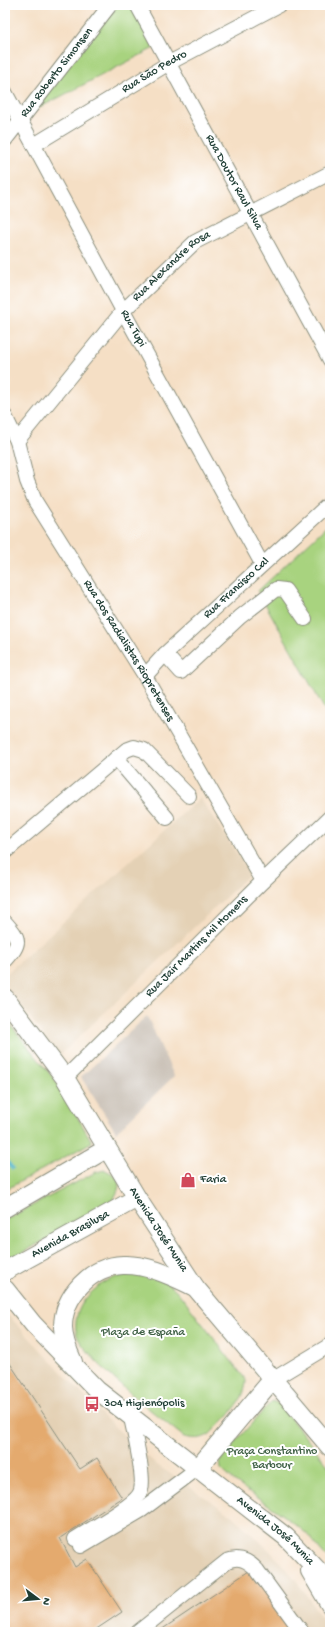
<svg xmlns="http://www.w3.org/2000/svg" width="335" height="1637" viewBox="0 0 335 1637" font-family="'Gochi Hand',sans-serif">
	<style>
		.built { fill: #e4d1b5 }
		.industrial { fill: #cbc2b8 }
		.green { fill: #a8d37f; stroke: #64885a }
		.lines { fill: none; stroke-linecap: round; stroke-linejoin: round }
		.stream { stroke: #4cb3ca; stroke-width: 4 }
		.building { fill: #e4aa6e }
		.minor-casing { stroke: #8a8e7c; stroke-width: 16 }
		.major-casing { stroke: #8a8e7c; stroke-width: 20 }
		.minor { stroke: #fff; stroke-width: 14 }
		.major { stroke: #fff; stroke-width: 18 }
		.labels { text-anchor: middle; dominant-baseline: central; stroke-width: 4; stroke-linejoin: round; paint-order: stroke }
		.street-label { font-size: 12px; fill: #1f3d34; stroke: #fff }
		.poi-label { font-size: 12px; fill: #1f3d34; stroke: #fff; text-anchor: start }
		.park-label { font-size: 12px; fill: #416247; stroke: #fff }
	</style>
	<rect width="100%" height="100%" fill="#fff"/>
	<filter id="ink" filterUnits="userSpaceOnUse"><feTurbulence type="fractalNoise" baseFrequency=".025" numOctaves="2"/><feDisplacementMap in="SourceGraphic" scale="8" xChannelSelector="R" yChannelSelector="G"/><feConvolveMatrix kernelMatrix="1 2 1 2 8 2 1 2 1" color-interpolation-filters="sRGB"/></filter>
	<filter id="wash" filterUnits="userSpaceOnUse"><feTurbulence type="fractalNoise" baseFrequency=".012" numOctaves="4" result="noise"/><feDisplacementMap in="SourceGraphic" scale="16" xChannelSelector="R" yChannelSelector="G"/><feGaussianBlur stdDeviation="0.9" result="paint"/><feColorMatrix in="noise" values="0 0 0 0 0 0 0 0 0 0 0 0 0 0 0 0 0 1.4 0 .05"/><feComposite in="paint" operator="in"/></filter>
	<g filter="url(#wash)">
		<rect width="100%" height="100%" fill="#f5dfc5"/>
		<g class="built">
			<polygon points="200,798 250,874 59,1056 5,984 5,975"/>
			<polygon points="5,1312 106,1419 157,1465 230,1514 270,1551 296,1580 330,1630 330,1632 5,1632"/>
		</g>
		<polygon class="industrial" points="147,1016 174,1076 116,1132 81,1077"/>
		<g class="green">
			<polygon points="118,5 131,5 154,48 31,112"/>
			<polygon points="330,523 330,719 258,591"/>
			<polygon points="5,1018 58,1084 92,1142 5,1190"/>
			<path d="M105,1170C122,1177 122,1187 112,1201L5,1263V1220L96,1172Z"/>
			<path d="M134,1273C152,1275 163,1278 177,1291L246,1380C246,1402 224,1419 210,1434C201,1440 194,1439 184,1437C154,1413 123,1389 96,1361C91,1354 83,1347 79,1340C72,1327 77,1308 87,1297C99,1283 116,1275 134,1273Z"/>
			<polygon points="272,1401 279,1404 330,1468 330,1561 306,1533 286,1517 235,1482 221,1469 220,1461 226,1452"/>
		</g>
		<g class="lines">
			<polyline class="stream" points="5,1160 12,1168"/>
		</g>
		<g id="blocks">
			<g class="building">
				<polygon points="5,1356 80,1469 97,1458 122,1498 60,1538 75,1567 87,1559 122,1612 92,1632 5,1632"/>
				<polygon points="249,1571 259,1586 264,1583 298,1632 158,1632"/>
			</g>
		</g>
	</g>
	<g filter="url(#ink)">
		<use href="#blocks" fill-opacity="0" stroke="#8a8e7c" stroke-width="1"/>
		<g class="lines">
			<defs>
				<g id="minor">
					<path id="s1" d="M137,5L330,360"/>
					<path id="s2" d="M5,92L123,311L262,564"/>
					<path id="s3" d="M5,140L110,5"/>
					<path id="s4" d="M34,145L169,63L279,5"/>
					<path id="s5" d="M5,416L17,441L27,481L35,501L145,676L263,881"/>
					<path id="s6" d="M17,441L123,311L195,242L330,173"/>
					<polyline points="165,654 181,672 240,617 276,589 285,590 305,619"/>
					<path id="s7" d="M145,676L165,654L330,503"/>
					<polyline points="116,758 167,818"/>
					<polyline points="5,852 126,750 134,747 144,750 189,796"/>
					<path d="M5,922C21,940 21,943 5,961"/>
					<path id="s8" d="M65,1078L263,881L330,817"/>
					<polyline points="272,1380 330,1345"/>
					<path d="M75,1539C89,1529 138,1505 141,1490C145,1475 134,1434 131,1417"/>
					<polyline points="81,1546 142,1510 198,1468"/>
					<path d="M138,1632L227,1561C239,1556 248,1560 257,1570L302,1632"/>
				</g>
				<g id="major">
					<path id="s9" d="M5,998L65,1078L137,1198L195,1287L330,1447"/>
					<polyline points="5,1208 106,1149"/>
					<path id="s10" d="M5,1271L137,1198"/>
					<path id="s11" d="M5,1289L33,1324L97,1390L286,1537L330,1583"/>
					<path d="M73,1362C68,1351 63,1339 63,1327C63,1296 91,1266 123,1265C148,1264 173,1277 195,1287"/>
					<polyline points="198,1468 272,1380"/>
					<polyline points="310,1571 330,1605"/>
				</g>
			</defs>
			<use href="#minor" class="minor-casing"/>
			<use href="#major" class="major-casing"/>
			<use href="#minor" class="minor"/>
			<use href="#major" class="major"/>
		</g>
	</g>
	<defs>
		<symbol id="shop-bare" viewBox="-9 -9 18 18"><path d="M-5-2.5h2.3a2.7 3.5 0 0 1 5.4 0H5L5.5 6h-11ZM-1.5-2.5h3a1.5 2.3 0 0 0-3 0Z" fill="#d1495b" stroke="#fff" stroke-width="2.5" paint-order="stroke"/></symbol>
		<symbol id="bus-bare" viewBox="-9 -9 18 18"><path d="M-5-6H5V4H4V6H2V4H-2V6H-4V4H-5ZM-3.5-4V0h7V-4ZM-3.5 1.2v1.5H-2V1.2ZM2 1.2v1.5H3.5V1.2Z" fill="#d1495b" stroke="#fff" stroke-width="2.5" paint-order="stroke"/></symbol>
	</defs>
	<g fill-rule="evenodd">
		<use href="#shop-bare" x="177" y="1169" width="22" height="22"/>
		<use href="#bus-bare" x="81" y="1393" width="22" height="22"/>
	</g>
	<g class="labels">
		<g class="street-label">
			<text stroke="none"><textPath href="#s3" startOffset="85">Rua Roberto Simonsen</textPath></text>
			<text stroke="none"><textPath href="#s4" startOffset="141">Rua São Pedro</textPath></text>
			<text stroke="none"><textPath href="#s1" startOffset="202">Rua Doutor Raul Silva</textPath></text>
			<text stroke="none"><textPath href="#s6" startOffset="234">Rua Alexandre Rosa</textPath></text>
			<text stroke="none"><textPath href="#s2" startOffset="269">Rua Tupi</textPath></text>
			<text stroke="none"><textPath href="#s7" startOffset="127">Rua Francisco Cal</textPath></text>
			<text stroke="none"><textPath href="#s5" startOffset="267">Rua dos Radialistas Riopretenses</textPath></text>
			<text stroke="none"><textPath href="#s8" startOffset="186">Rua Jair Martins Mil Homens</textPath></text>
			<text stroke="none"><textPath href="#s9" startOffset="278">Avenida José Munia</textPath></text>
			<text stroke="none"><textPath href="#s10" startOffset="75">Avenida Brasilusa</textPath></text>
			<text stroke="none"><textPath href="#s11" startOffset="364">Avenida José Munia</textPath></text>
		</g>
		<g class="poi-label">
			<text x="200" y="1180">Faria</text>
			<text x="104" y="1404">304 Higienópolis</text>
		</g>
		<g class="park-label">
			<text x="143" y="1333">Plaza de España</text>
			<text x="272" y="1452">Praça Constantino<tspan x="272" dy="14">Barbour</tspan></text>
		</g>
	</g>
	<rect width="335" height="1637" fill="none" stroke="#fff" stroke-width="20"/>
	<g transform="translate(38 1599) rotate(106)" stroke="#ffffff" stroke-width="3" paint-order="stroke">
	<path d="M0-3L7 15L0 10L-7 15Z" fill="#1f3d34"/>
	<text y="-6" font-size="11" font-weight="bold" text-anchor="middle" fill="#1f3d34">N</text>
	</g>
</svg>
